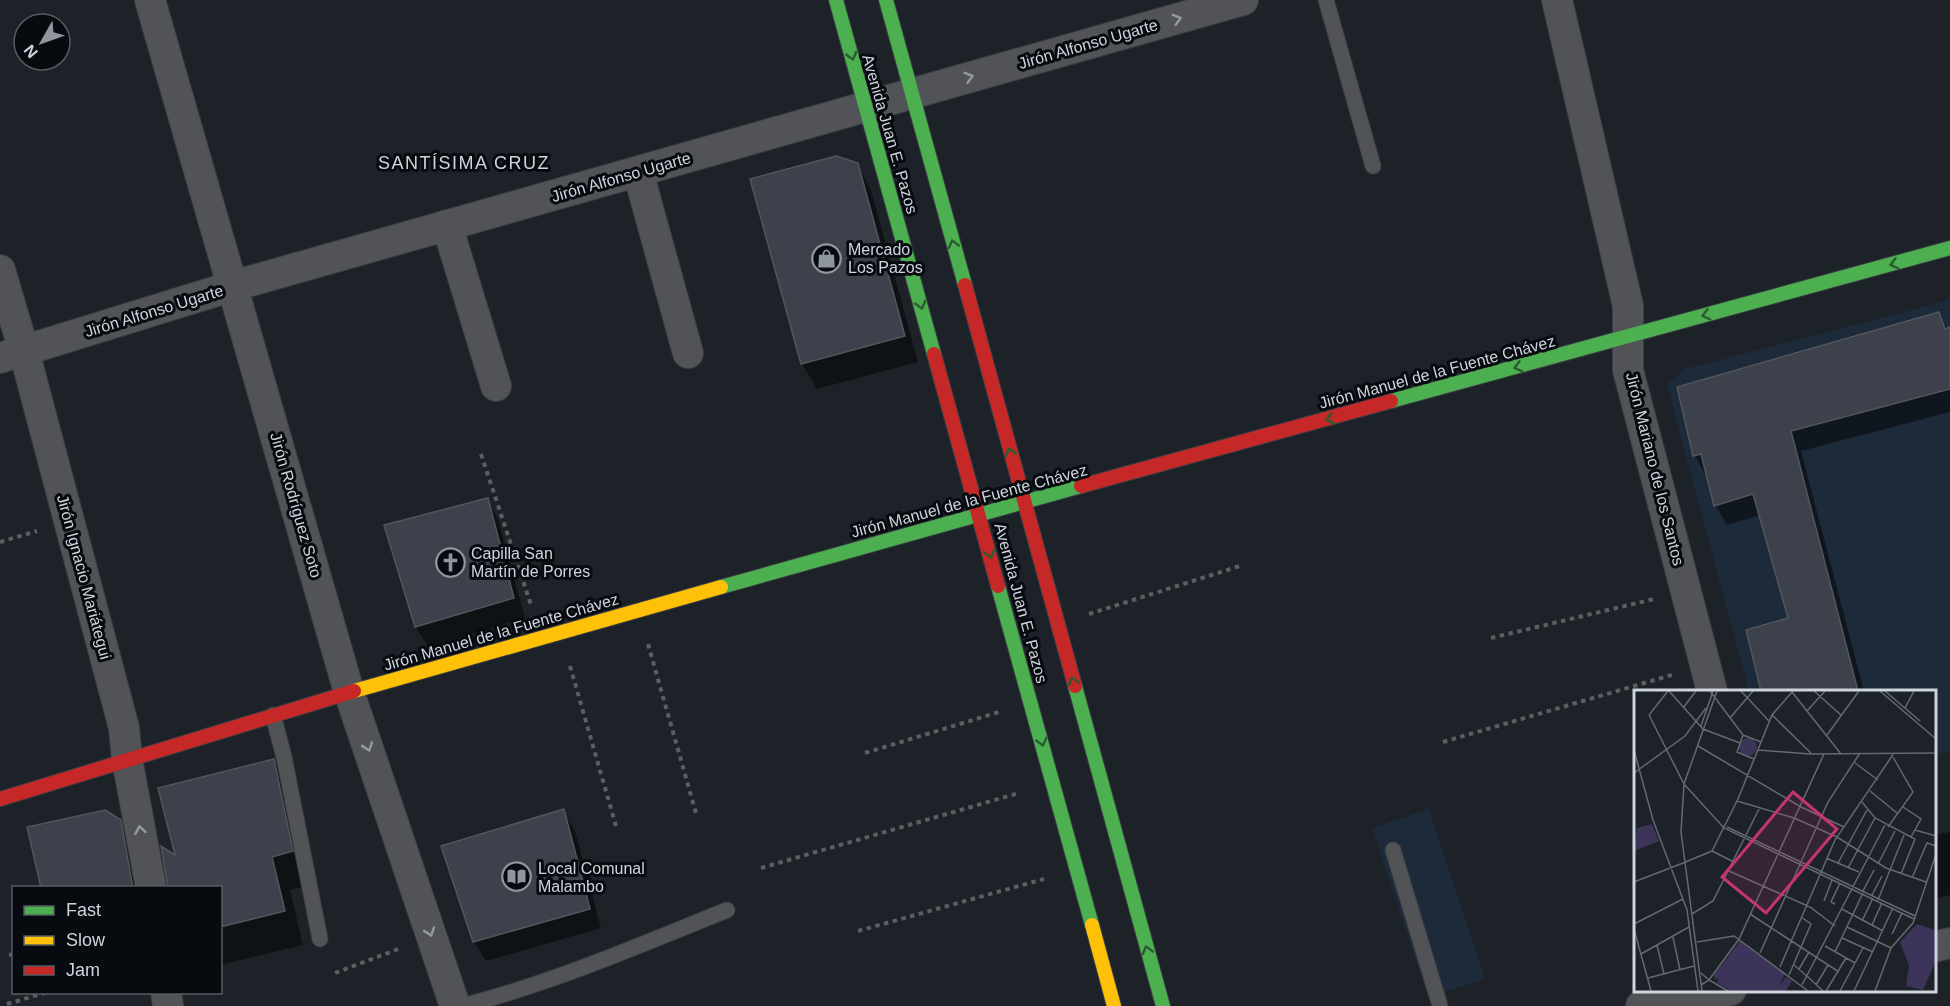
<svg xmlns="http://www.w3.org/2000/svg" width="1950" height="1006" viewBox="0 0 1950 1006" font-family="Helvetica,sans-serif">
	<style>
		.built { fill: #1d2a39 }
		.shadow { fill: #0007 }
		.building { fill: #3d414c; stroke: #52555b; stroke-width: 1.5 }
		.lines { fill: none; stroke-linecap: round; stroke-linejoin: round }
		.lane-casing { stroke: #3a3e44; stroke-width: 17 }
		.street-casing { stroke: #3a3e44; stroke-width: 32 }
		.fast-casing { stroke: #3a3e44; stroke-width: 16 }
		.slow-casing { stroke: #3a3e44; stroke-width: 16 }
		.jam-casing { stroke: #3a3e44; stroke-width: 16 }
		.path { stroke: #5c5e61; stroke-width: 4; stroke-dasharray: 4.5 4.5; stroke-linecap: butt }
		.lane { stroke: #515356; stroke-width: 15 }
		.street { stroke: #515356; stroke-width: 30 }
		.fast { stroke: #4caf50; stroke-width: 14 }
		.slow { stroke: #ffc107; stroke-width: 14 }
		.jam { stroke: #c62828; stroke-width: 14 }
		.oneway { stroke: #969aa0 }
		.oneway2 { stroke: #2a5d30 }
		.labels { text-anchor: middle; dominant-baseline: central; stroke-width: 6; stroke-linejoin: round; paint-order: stroke }
		.street-label { font-size: 16px; fill: #ced4dc; stroke: #070b10 }
		.poi-label { font-size: 16px; fill: #ced4dc; stroke: #070b10; text-anchor: start }
		.neighbourhood-label { font-size: 18px; letter-spacing: 1.5px; fill: #ced4dc; stroke: #070b10 }
		.inset-road { fill: none; stroke: #646970; stroke-width: 1.5 }
		.view { fill: #c4346e; fill-opacity: 0.15; stroke: #c4346e; stroke-width: 3 }
		.inset-edge { fill: none; stroke: #ced4dc; stroke-width: 3 }
	</style>
	<rect width="100%" height="100%" fill="#1d2228"/>
	<g class="built">
		<polygon points="1950,300 1950,751 1934,755 1934,691 1749,691 1667,385 1685,369"/>
		<polygon points="1429,809 1485,979 1428,997 1372,828"/>
	</g>
	<g class="shadow">
		<polygon points="857,164 871,190 918,362 817,389 802,364"/>
		<polygon points="1939,314 1948,330 1950,329 1950,412 1801,451 1864,691 1762,691 1790,619 1761,515 1727,525 1715,505 1708,475 1706,476 1695,456 1678,388"/>
		<polygon points="487,500 498,519 525,618 428,647 416,627 386,526"/>
		<polygon points="274,761 293,794 311,885 290,890 303,945 220,965 220,888 177,858"/>
		<polygon points="563,811 575,831 601,928 486,961 474,942"/>
		<polygon points="120,821 139,855 145,888 43,888"/>
		<polygon points="1950,832 1950,895 1938,898 1934,890 1934,835"/>
	</g>
	<g class="building">
		<polygon points="836,156 858,163 905,336 801,364 750,179"/>
		<polygon points="1939,312 1945,329 1950,327 1950,389 1791,431 1858,691 1761,691 1746,630 1788,618 1753,494 1714,506 1701,454 1693,456 1677,387"/>
		<polygon points="488,498 514,598 415,627 384,525"/>
		<polygon points="274,759 293,851 272,857 285,911 220,927 220,888 168,888 161,846 175,855 158,788"/>
		<polygon points="564,809 590,909 473,942 441,846"/>
		<polygon points="105,810 121,820 133,888 41,888 27,827"/>
	</g>
	<g class="lines">
		<defs>
			<g id="lane">
				<polyline points="1326,0 1373,166"/>
				<polyline points="273,715 284,757 320,939"/>
				<polyline points="1393,850 1440,1006"/>
				<path d="M462,1006C553,983 640,945 727,910"/>
			</g>
			<g id="street">
				<polyline points="150,0 349,692 455,1006"/>
				<polyline points="1557,0 1628,306 1628,370 1712,691"/>
				<polyline points="638,172 688,353"/>
				<polyline points="447,225 496,386"/>
				<polyline points="0,270 24,351 124,728 127,759 151,888"/>
				<polyline points="0,358 233,286 1243,0"/>
				<polyline points="1934,947 1950,943"/>
				<polyline points="166,992 168,1006"/>
				<polyline points="1641,1006 1731,990"/>
			</g>
			<g id="fast">
				<polyline points="836,0 934,354"/>
				<polyline points="886,0 965,285"/>
				<polyline points="1391,401 1950,248"/>
				<polyline points="998,586 1092,925"/>
				<polyline points="721,587 1081,486"/>
				<polyline points="1075,686 1163,1006"/>
			</g>
			<g id="slow">
				<polyline points="354,691 721,587"/>
				<polyline points="1092,925 1114,1006"/>
			</g>
			<g id="jam">
				<polyline points="965,285 1075,686"/>
				<polyline points="934,354 998,586"/>
				<polyline points="1081,486 1391,401"/>
				<polyline points="0,799 354,691"/>
			</g>
		</defs>
		<use href="#lane" class="lane-casing"/>
		<use href="#street" class="street-casing"/>
		<use href="#fast" class="fast-casing"/>
		<use href="#slow" class="slow-casing"/>
		<use href="#jam" class="jam-casing"/>
		<g class="path">
			<polyline points="481,454 531,605"/>
			<polyline points="0,542 37,531"/>
			<polyline points="1089,614 1243,565"/>
			<polyline points="1491,638 1654,599"/>
			<polyline points="648,644 696,813"/>
			<polyline points="570,666 616,826"/>
			<polyline points="1443,742 1675,674"/>
			<polyline points="865,753 999,712"/>
			<polyline points="761,868 1019,793"/>
			<polyline points="858,931 1044,879"/>
			<polyline points="9,955 14,954"/>
			<polyline points="335,973 401,948"/>
			<polyline points="7,1004 48,992"/>
		</g>
		<use href="#lane" class="lane"/>
		<use href="#street" class="street"/>
		<use href="#fast" class="fast"/>
		<use href="#slow" class="slow"/>
		<use href="#jam" class="jam"/>
	</g>
	<defs><path id="oneway-chevron" d="M-2-3.5L2.5 0L-2 3.5" fill="none" stroke-width="1.6" stroke-linecap="round" stroke-linejoin="round" transform="scale(1.5)"/></defs>
	<g class="oneway">
		<use href="#oneway-chevron" transform="translate(1177 19) rotate(-16)"/>
		<use href="#oneway-chevron" transform="translate(969 77) rotate(-16)"/>
		<use href="#oneway-chevron" transform="translate(368 747) rotate(71)"/>
		<use href="#oneway-chevron" transform="translate(140 830) rotate(-100)"/>
		<use href="#oneway-chevron" transform="translate(430 932) rotate(71)"/>
	</g>
	<g class="oneway2">
		<use href="#oneway-chevron" transform="translate(852 56) rotate(75)"/>
		<use href="#oneway-chevron" transform="translate(953 244) rotate(-105)"/>
		<use href="#oneway-chevron" transform="translate(1894 264) rotate(165)"/>
		<use href="#oneway-chevron" transform="translate(921 305) rotate(74)"/>
		<use href="#oneway-chevron" transform="translate(1706 315) rotate(165)"/>
		<use href="#oneway-chevron" transform="translate(1518 367) rotate(165)"/>
		<use href="#oneway-chevron" transform="translate(1330 419) rotate(165)"/>
		<use href="#oneway-chevron" transform="translate(1010 452) rotate(-105)"/>
		<use href="#oneway-chevron" transform="translate(990 554) rotate(75)"/>
		<use href="#oneway-chevron" transform="translate(1073 681) rotate(-105)"/>
		<use href="#oneway-chevron" transform="translate(1042 742) rotate(75)"/>
		<use href="#oneway-chevron" transform="translate(1147 950) rotate(-105)"/>
	</g>
	<defs>
		<symbol id="shop-ring" viewBox="-11 -11 22 22"><circle r="9.5" fill="#070b10" stroke="#90969d" stroke-width="1.5"/><path d="M-5-2.5h2.3a2.7 3.5 0 0 1 5.4 0H5L5.5 6h-11ZM-1.5-2.5h3a1.5 2.3 0 0 0-3 0Z" fill="#90969d"/></symbol>
		<symbol id="church-ring" viewBox="-11 -11 22 22"><circle r="9.5" fill="#070b10" stroke="#90969d" stroke-width="1.5"/><path d="M-1.2-6h2.4v3.5h3.3v2.4h-3.3V6h-2.4V-.1h-3.3v-2.4h3.3Z" fill="#90969d"/></symbol>
		<symbol id="library-ring" viewBox="-11 -11 22 22"><circle r="9.5" fill="#070b10" stroke="#90969d" stroke-width="1.5"/><path d="M-6-4Q-3-5.5-.7-3.5V5Q-3 3-6 4ZM6-4Q3-5.5 .7-3.5V5Q3 3 6 4Z" fill="#90969d"/></symbol>
	</defs>
	<g fill-rule="evenodd">
		<use href="#shop-ring" x="810" y="242" width="33" height="33"/>
		<use href="#church-ring" x="434" y="546" width="33" height="33"/>
		<use href="#library-ring" x="500" y="860" width="33" height="33"/>
	</g>
	<g class="labels">
		<g class="street-label">
			<text transform="translate(1088 44) rotate(-16)">Jirón Alfonso Ugarte</text>
			<text transform="translate(890 134) rotate(74)">Avenida Juan E. Pazos</text>
			<text transform="translate(621 177) rotate(-16)">Jirón Alfonso Ugarte</text>
			<text transform="translate(154 311) rotate(-17)">Jirón Alfonso Ugarte</text>
			<text transform="translate(1437 372) rotate(-15)">Jirón Manuel de la Fuente Chávez</text>
			<text transform="translate(1655 469) rotate(76)">Jirón Mariano de los Santos</text>
			<text transform="translate(969 501) rotate(-15)">Jirón Manuel de la Fuente Chávez</text>
			<text transform="translate(296 505) rotate(74)">Jirón Rodríguez Soto</text>
			<text transform="translate(84 577) rotate(75)">Jirón Ignacio Mariátegui</text>
			<text transform="translate(1021 603) rotate(75)">Avenida Juan E. Pazos</text>
			<text transform="translate(501 632) rotate(-16)">Jirón Manuel de la Fuente Chávez</text>
		</g>
		<g class="poi-label">
			<text x="848" y="249">Mercado<tspan x="848" dy="18">Los Pazos</tspan></text>
			<text x="471" y="553">Capilla San<tspan x="471" dy="18">Martín de Porres</tspan></text>
			<text x="538" y="868">Local Comunal<tspan x="538" dy="18">Malambo</tspan></text>
		</g>
		<g class="neighbourhood-label">
			<text x="464" y="163">SANTÍSIMA CRUZ</text>
		</g>
	</g>
	<g transform="translate(1634 690)">
		<rect width="302" height="302" fill="#1d2228"/>
		<path d="M105 57a9 9 0 1 1 18 0a9 9 0 1 1-18 0ZM18,134L25,151L0,161L3,138ZM283,234L301,240V273L289,300L272,296L275,276L266,252ZM106,251L151,284L144,297L152,287L158,291L152,301H97L83,293L85,288L81,290L80,285Z" fill="#3c3459"/>
		<path class="inset-road" d="M35,1L69,39L106,53M76,1L109,45M107,1L135,31M180,1L207,25M246,1L302,49M251,1L286,31M158,2L207,64M49,18L62,1M271,18L280,1M173,21L191,1M15,25L50,94L90,138L280,229M15,25L34,1M138,25L177,63M96,28L119,1M67,36L79,1M109,45L103,62L120,69M109,45L127,52M193,45L225,1M64,56L167,117L210,137M0,60L19,130L53,220L64,301M124,60L176,64L302,63M221,73L244,90M0,83L51,46L72,18M236,101L263,123M103,111L160,128L203,147L252,178L292,192M228,112L241,128L281,149L267,184M269,117L287,129L277,147M93,137L281,226M254,137L279,102L259,67M281,140L302,146M78,161L104,109L138,25L159,1M78,161L100,172M192,168L225,182M49,173L78,161M204,173L233,120M244,174L261,141M214,178L241,128M95,181L176,217L201,236M278,188L293,153L302,156M0,192L49,173M229,201L240,180M238,205L248,186M244,210L270,145M190,211L198,190M201,214L197,212L206,193M208,219L249,241M58,224L79,211L126,117M116,224L205,282M228,231L239,208M0,234L49,209M238,235L248,213M213,237L257,258M0,239L17,301M258,244L268,223M39,247L46,280M208,248L239,262M63,252L100,246L174,301M23,255L30,284M191,256L221,273M201,262L229,203M126,263L194,112L226,63M7,264L55,237M160,275L174,287M146,277L201,150L260,63M165,279L175,262M155,285L177,234L167,227M174,287L189,301M14,288L60,276M67,295L75,290L67,283M168,295L251,135M182,295L194,275M68,301L47,142L50,94L83,1M94,301L75,290L105,249L190,64M192,301L212,268M206,301L229,258M220,301L259,218M241,301L257,258L279,233L302,164"/>
		<path class="view" d="M159,102L203,139L132,223L88,187Z"/>
		<rect width="302" height="302" class="inset-edge"/>
	</g>
	<rect x="12" y="886" width="210" height="108" fill="#070b10" stroke="#575b62" stroke-width="1.5"/>
	<rect x="24" y="906" width="30" height="9" fill="#4caf50" stroke="#575b62" stroke-width="1.5"/>
	<text x="66" y="916" font-size="18" fill="#ced4dc">Fast</text>
	<rect x="24" y="936" width="30" height="9" fill="#ffc107" stroke="#575b62" stroke-width="1.5"/>
	<text x="66" y="946" font-size="18" fill="#ced4dc">Slow</text>
	<rect x="24" y="966" width="30" height="9" fill="#c62828" stroke="#575b62" stroke-width="1.5"/>
	<text x="66" y="976" font-size="18" fill="#ced4dc">Jam</text>
	<g transform="translate(42 42) rotate(230)"><circle r="28" fill="#070b10" stroke="#575b62" stroke-width="1.5"/>
	<path d="M0-4.5L10 22L0 15L-10 22Z" fill="#90969d"/>
	<text y="-9" font-size="16" font-weight="bold" text-anchor="middle" fill="#ced4dc">N</text>
	</g>
</svg>
